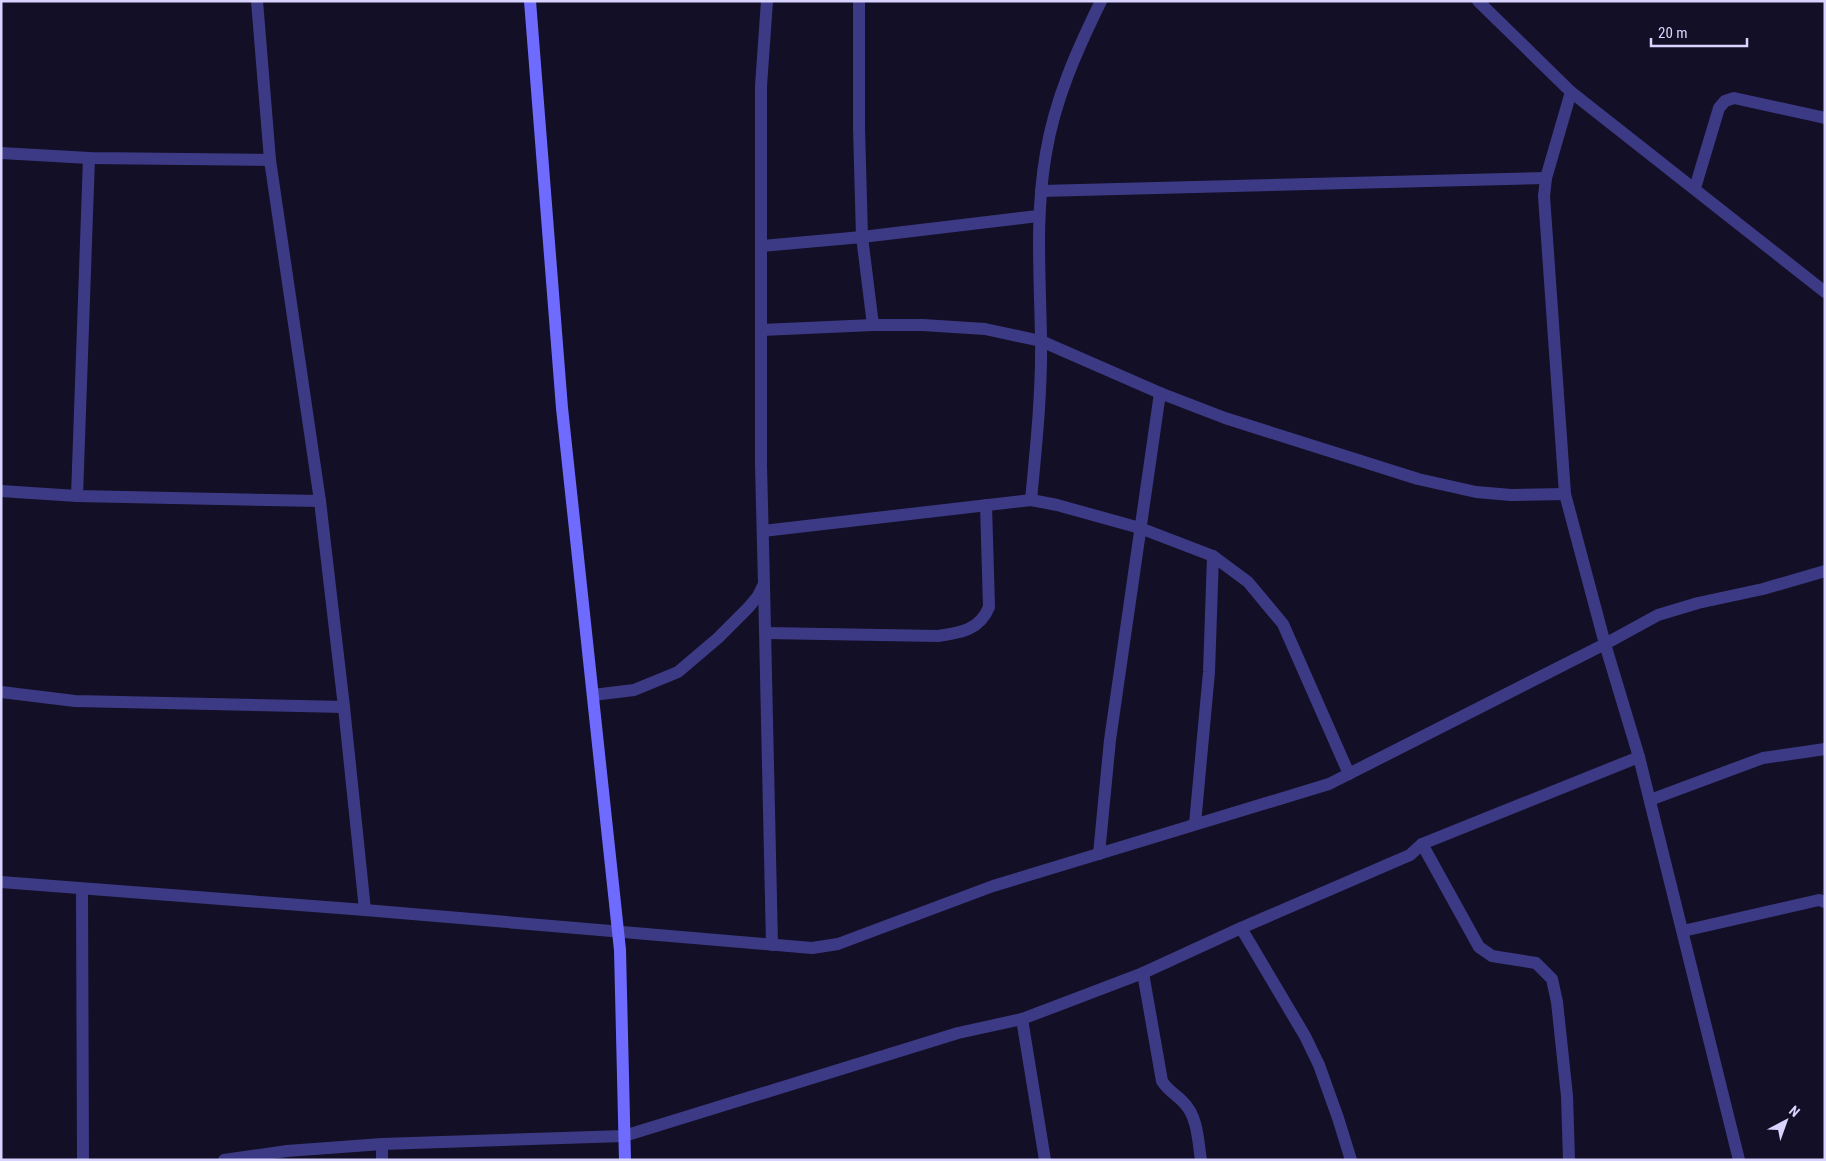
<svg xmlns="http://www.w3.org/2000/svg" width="1826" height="1161" viewBox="0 0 1826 1161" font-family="'Roboto Condensed',sans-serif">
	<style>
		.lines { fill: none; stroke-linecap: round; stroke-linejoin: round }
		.street { stroke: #3d3a85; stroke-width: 12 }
		.secondary { stroke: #6f6bff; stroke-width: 12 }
	</style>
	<rect width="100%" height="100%" fill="#130f26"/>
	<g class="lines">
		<g class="street">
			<polyline points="257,1 270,160 320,501 344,707 365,910"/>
			<polyline points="859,1 859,128 862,237 873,325"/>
			<polyline points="1478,1 1571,92 1825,292"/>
			<polyline points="1571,92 1546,178 1544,196 1565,494 1605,644 1639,757 1739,1160"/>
			<polyline points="1,153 89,158 270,160"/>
			<polyline points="1695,188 1719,108 1725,101 1734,98 1825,118"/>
			<polyline points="1041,191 1546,178"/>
			<polyline points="761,246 862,237 1038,216"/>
			<polyline points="761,330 873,325 923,325 985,329 1041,341 1160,393 1225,418 1418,479 1476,492 1511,495 1565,494"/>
			<polyline points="1,491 77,496 320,501"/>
			<polyline points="77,496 89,158"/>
			<path d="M1031,500C1036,448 1042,391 1041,338C1040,275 1035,216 1046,153C1055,99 1077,50 1101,1"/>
			<polyline points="763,531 1031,500 1057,505 1140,528 1213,556 1248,582 1283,624 1349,774"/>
			<polyline points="764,585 772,945"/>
			<path d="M766,633L938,636C960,633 980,630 989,607L986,505"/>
			<polyline points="1,692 75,701 344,707"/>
			<polyline points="593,695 634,690 678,672 718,638 748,608 758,596 764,584 761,465 761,86 767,1"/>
			<polyline points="1650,800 1763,758 1825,749"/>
			<polyline points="1195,824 1209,672 1213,556"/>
			<polyline points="1422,844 1479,947 1492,956 1536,963 1552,979 1557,1002 1567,1096 1569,1160"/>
			<polyline points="1099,854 1110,740 1160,393"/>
			<polyline points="1,882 365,910 812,948 838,944 993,886 1329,784 1605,644 1658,615 1698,603 1763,589 1825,571"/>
			<polyline points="82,889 83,1160"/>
			<polyline points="1241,928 1305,1036 1319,1065 1338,1118 1351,1160"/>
			<polyline points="1683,931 1819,900 1825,902"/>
			<path d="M1143,973L1162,1081C1168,1091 1177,1095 1184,1103C1198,1117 1198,1142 1201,1160"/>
			<polyline points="1022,1019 1045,1160"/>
			<polyline points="382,1144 382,1160"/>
			<polyline points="224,1160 287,1151 382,1144 624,1136 958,1033 1022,1019 1143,973 1241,928 1410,855 1422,844 1639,757"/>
		</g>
		<polyline class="secondary" points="530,1 562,408 620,950 625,1160"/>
	</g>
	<rect width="1826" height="1161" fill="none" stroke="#d9d4ff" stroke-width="5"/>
	<g transform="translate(1786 1121) rotate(41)" stroke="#130f26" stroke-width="4" paint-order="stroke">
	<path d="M0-4L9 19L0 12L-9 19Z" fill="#d9d4ff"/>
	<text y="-8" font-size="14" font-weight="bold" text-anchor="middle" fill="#d9d4ff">N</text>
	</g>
	<path d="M1651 38v8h96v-8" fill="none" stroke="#d9d4ff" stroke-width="2.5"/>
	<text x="1658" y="38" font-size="15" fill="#d9d4ff" stroke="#130f26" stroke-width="4" paint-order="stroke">20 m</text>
</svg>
